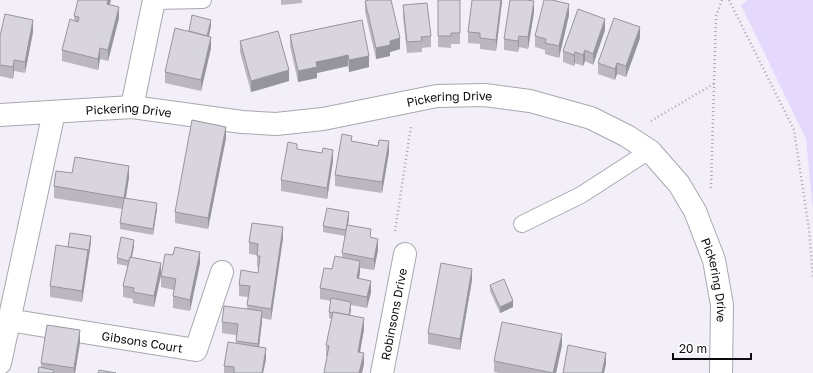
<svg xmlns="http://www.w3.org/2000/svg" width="813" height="373" viewBox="0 0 813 373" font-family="'Golos Text',sans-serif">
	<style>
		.green { fill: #e4d9fc }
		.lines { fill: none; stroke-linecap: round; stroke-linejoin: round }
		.lane-casing { stroke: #aaa7b0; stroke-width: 18 }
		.street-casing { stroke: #aaa7b0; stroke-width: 24 }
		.path { stroke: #aaa7af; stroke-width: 2.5; stroke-dasharray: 1 3; stroke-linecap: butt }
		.lane { stroke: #fff; stroke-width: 16 }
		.street { stroke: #fff; stroke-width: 22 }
		.wall { fill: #bab7c0 }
		.shaded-wall { fill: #97959c }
		.building { fill: #d8d5df; stroke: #97959c }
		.labels { text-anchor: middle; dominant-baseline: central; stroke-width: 3; stroke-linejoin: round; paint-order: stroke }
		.street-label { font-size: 12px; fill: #0c0b0e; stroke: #fefefe }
	</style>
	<rect width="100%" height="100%" fill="#f2eff9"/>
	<polygon class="green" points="748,0 813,0 813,211 806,139 741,5"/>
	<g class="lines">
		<defs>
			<g id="lane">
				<polyline points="154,1 203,0"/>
				<polyline points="522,224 581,195 649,151"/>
			</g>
			<g id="street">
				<polyline points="132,107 154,0"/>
				<path id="s1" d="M0,115L132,107L242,122L276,124L323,119L437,96L485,95L530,101L591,118L627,136L650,151L679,184L695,211L714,260L722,305L721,373"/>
				<path id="s2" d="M8,320L196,350L222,272"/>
				<polyline points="0,363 54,112"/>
				<path id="s3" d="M382,373L405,254"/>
			</g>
		</defs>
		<use href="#lane" class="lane-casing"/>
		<use href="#street" class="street-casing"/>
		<g class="path">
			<polyline points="729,0 794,130 809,229 813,278"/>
			<polyline points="651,121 715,83"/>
			<polyline points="711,188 716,16 722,0"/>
			<polyline points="395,231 411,126"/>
		</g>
		<use href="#lane" class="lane"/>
		<use href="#street" class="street"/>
	</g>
	<g class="wall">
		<polygon points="281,0 302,0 302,3 281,5"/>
		<polygon points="438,0 460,0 460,44 451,44 451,48 438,47"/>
		<polygon points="502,0 496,51 480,49 480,44 468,43 468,32"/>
		<polygon points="365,1 400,49 390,52 390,56 376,59 365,12"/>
		<polygon points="109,5 119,18 108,61 100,59 98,70 62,61 62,50 74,21 74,16"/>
		<polygon points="403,5 431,36 431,47 422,48 422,52 407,53 403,17"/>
		<polygon points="534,12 528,49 519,47 518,52 504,50 504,39"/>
		<polygon points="569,15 559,58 545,54 545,50 535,47 535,36"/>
		<polygon points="362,20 369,67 349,72 348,66 317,73 317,78 298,82 290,46 290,35"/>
		<polygon points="211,26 209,36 211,48 201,91 165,83 165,72 189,31"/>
		<polygon points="605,30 593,65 585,61 583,66 575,63 574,66 563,62 563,51"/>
		<polygon points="33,32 25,73 14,71 13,79 0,76 0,36"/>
		<polygon points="640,38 626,77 617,74 615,80 598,74 598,63"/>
		<polygon points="240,41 289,81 251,92 240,52"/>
		<polygon points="226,138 208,229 175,223 175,212"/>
		<polygon points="352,141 378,146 389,152 382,193 335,186 335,175"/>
		<polygon points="297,149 322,153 333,161 327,199 281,191 281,180"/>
		<polygon points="72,173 129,177 126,198 157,209 153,235 120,229 120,223 123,209 54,198 54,186"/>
		<polygon points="349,218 348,225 371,238 378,250 374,270 360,268 359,278 371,292 367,308 351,305 350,315 364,329 360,352 364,364 326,356 326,345 332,319 329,318 329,312 331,301 320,299 320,288 332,269 342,257 345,236 323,232 323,226"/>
		<polygon points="283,238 271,320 262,318 259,347 266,359 263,373 224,373 224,366 236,343 236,335 222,333 222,322 247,309 248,297 239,296 239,285 258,273 259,267 257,267 257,255 249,254 249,242"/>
		<polygon points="91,242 82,302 50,297 50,286"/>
		<polygon points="134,246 132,257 161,274 200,263 190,311 173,308 173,296 174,290 161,287 161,276 154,307 133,303 133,299 123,297 123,286 128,266 117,264 117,258"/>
		<polygon points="472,280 460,350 428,344 428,333"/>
		<polygon points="490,285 513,307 500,313 490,291"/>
		<polygon points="80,342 75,373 38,373 41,368 41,363"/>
		<polygon points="562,345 556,373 499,373 494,372 494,361"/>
	</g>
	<g class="shaded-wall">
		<polygon points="108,0 111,0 107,15 107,4"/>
		<polygon points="501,0 502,0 502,2 496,51 496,40"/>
		<polygon points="534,1 534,12 528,49 528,37"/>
		<polygon points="569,4 569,15 559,58 559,46"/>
		<polygon points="119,7 119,18 108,61 108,50"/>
		<polygon points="605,19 605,30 593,65 593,54"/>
		<polygon points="33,20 33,32 25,73 25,62"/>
		<polygon points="211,20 211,26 206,47 206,41"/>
		<polygon points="640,27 640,38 626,77 626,66"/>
		<polygon points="519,36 519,47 518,52 518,41"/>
		<polygon points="211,37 211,48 201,91 201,80"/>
		<polygon points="400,38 400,49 390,52 390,56 376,59 376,48 390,41"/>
		<polygon points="100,48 100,59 98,70 98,59"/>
		<polygon points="585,50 585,61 583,66 583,55"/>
		<polygon points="575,52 575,63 574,66 574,55"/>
		<polygon points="348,55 348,66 317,73 317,78 298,82 298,71 316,62"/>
		<polygon points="369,56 369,67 349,72 349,60"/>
		<polygon points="14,60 14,71 13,79 13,67"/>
		<polygon points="617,63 617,74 615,80 615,69"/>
		<polygon points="289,70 289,81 251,92 251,81"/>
		<polygon points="226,127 226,138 208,229 208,218"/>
		<polygon points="389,141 389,152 382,193 382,182"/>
		<polygon points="333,150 333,161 327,199 327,188"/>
		<polygon points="129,166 129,177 124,209 124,198"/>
		<polygon points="157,203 157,209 153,235 153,229"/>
		<polygon points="349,212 349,218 346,236 346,230"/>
		<polygon points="283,227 283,238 271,320 271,309"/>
		<polygon points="91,236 91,242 82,302 82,291 88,250"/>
		<polygon points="378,239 378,250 374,270 374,259"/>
		<polygon points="134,240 134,246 130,267 130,261"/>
		<polygon points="200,252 200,263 190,311 190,300"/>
		<polygon points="360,261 360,272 357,289 357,278"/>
		<polygon points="161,263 161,274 154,307 154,296"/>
		<polygon points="472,269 472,280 460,350 460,339"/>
		<polygon points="371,281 371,292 367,308 367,297"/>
		<polygon points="513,301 513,307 500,313 500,307"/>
		<polygon points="351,302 351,309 349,322 349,316"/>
		<polygon points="262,311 262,322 258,355 258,344"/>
		<polygon points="364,318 364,329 358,363 358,352"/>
		<polygon points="80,330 80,342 75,373 74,373 74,368"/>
		<polygon points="562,334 562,345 556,373 553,373"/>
		<polygon points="266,348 266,359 263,373 262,373"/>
		<polygon points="364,353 364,364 362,373 359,373"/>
		<polygon points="606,353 606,364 604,373 602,373"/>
	</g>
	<g class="building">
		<polygon points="78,0 108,0 107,4 119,7 108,50 100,48 98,59 62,50 70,19 78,22 79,17 74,16"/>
		<polygon points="369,0 391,0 400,38 390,41 390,45 376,48 365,1"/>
		<polygon points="438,0 460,0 460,33 451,33 451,36 438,36"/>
		<polygon points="472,0 501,0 496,40 480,38 480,33 468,32"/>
		<polygon points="510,0 526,0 534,1 528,37 519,36 518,41 504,39"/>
		<polygon points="544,0 552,0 569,4 559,46 545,43 546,39 535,36"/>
		<polygon points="427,3 431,36 421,37 422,41 407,42 403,5"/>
		<polygon points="578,9 605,19 593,54 585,50 583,55 575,52 574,55 563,51"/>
		<polygon points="5,14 33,20 25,62 14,60 13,67 0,65 0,36"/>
		<polygon points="192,15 211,20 207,36 189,31"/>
		<polygon points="614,18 640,27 626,66 617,63 615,69 598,63"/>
		<polygon points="362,20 369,56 349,60 348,55 331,59 316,62 317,67 298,71 290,35"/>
		<polygon points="175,28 211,37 201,80 165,72"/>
		<polygon points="278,31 289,70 251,81 240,41"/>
		<polygon points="192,120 226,127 208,218 175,212"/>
		<polygon points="342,134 352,136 351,141 378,146 379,140 389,141 382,182 335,175"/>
		<polygon points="288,142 297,144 297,149 322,153 323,148 333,150 327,188 281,180"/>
		<polygon points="75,157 129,166 124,198 54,186 56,171 72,173"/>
		<polygon points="124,198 157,203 153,229 120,223"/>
		<polygon points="327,208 349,212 346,230 323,226"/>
		<polygon points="252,223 283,227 271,309 247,305 250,286 239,285 241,270 258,273 260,256 257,256 258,244 249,242"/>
		<polygon points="347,225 371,229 370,237 378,239 374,259 342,253"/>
		<polygon points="70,233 91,236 88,255 88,250 68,247"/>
		<polygon points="121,237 134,240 131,257 130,257 129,261 117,258"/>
		<polygon points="56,245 88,250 82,291 50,286"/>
		<polygon points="175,247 200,252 190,300 173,296 176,279 161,276 165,254 173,255"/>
		<polygon points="335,256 360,261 357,278 371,281 367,297 320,288 324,268 332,269"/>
		<polygon points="130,257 161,263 154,296 133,292 134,288 123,286"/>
		<polygon points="441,263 472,269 460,339 428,333"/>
		<polygon points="504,279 513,301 500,307 490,285"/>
		<polygon points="331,298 351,302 349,315 333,312 333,313 329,312"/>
		<polygon points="224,306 262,311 258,344 236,341 238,324 222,322"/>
		<polygon points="333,312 364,318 358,352 364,353 359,373 324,373 329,346 326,345"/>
		<polygon points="502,322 562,334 553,373 494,361"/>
		<polygon points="47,325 80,330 74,368 41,363"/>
		<polygon points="228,342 266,348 262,373 234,373 234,367 224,366"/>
		<polygon points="568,345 606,353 602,373 563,373"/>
		<polygon points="39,367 54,370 53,373 38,373"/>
		<polygon points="99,370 116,373 98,373"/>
	</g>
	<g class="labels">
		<g class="street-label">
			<text stroke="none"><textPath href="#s1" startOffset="453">Pickering Drive</textPath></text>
			<text stroke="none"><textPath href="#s1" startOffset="129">Pickering Drive</textPath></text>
			<text stroke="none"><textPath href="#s1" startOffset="813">Pickering Drive</textPath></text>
			<text stroke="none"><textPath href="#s3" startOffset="60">Robinsons Drive</textPath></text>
			<text stroke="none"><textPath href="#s2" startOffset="136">Gibsons Court</textPath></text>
		</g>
	</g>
	<path d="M673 353v6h78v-6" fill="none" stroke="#0c0b0e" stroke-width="2"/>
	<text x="679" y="353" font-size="12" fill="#0c0b0e" stroke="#fefefe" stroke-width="3" paint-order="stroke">20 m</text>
</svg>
